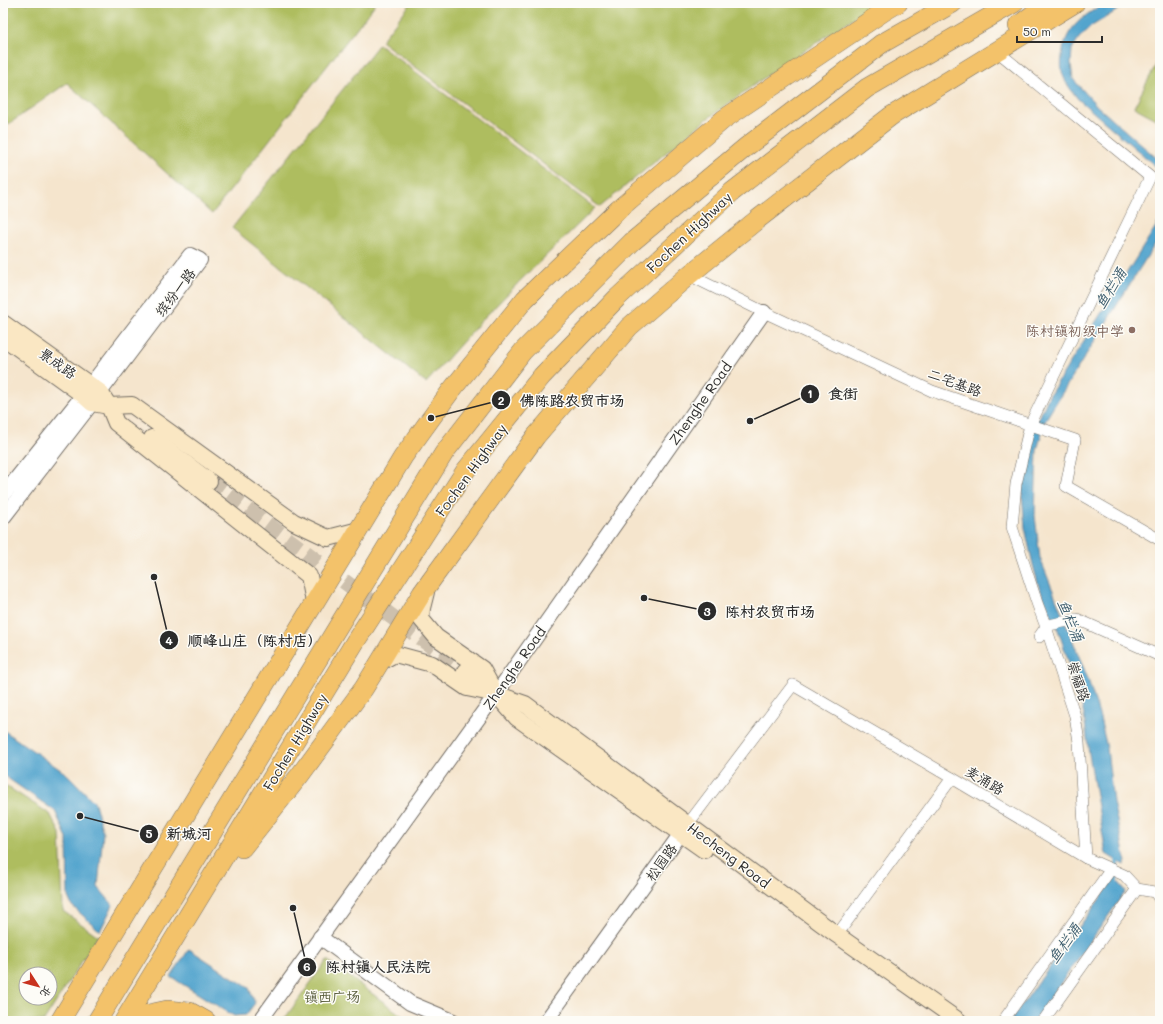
<svg xmlns="http://www.w3.org/2000/svg" width="1163" height="1024" viewBox="0 0 1163 1024" font-family="Mali,'LXGW WenKai TC',sans-serif">
	<style>
		.green { fill: #aebd5f; stroke: #6c7445; fill-rule: evenodd }
		.water { fill: #52a4cd; stroke: #3e687c }
		.lines { fill: none; stroke-linecap: round; stroke-linejoin: round }
		.stream { stroke: #52a4cd; stroke-width: 3.5 }
		.secondary-tunnel { stroke: #cdc0ad; stroke-width: 16; stroke-dasharray: 16 8; stroke-linecap: butt }
		.minor-casing { stroke: #726c64; stroke-width: 12 }
		.tertiary-casing { stroke: #726c64; stroke-width: 16 }
		.secondary-casing { stroke: #726c64; stroke-width: 18 }
		.trunk-casing { stroke: #726c64; stroke-width: 20 }
		.minor { stroke: #fff; stroke-width: 11 }
		.tertiary { stroke: #fff; stroke-width: 14 }
		.secondary { stroke: #fae7c3; stroke-width: 16 }
		.trunk { stroke: #f3c26a; stroke-width: 19 }
		.education-dot { fill: #8d6e63; stroke: #fdfcf7; stroke-width: 1.5 }
		.labels { text-anchor: middle; dominant-baseline: central; stroke-width: 3; stroke-linejoin: round; paint-order: stroke }
		.street-label { font-size: 14px; fill: #2b2b2b; stroke: #fdfcf7 }
		.education-label { font-size: 14px; fill: #785e54; stroke: #fdfcf7; text-anchor: end }
		.park-label { font-size: 14px; fill: #595e3d; stroke: #fdfcf7 }
		.water-label { font-size: 15px; font-style: italic; fill: #3b5b6c; stroke: #fdfcf7 }
		.leader { fill: none; stroke: #2b2b2b; stroke-width: 1.5 }
		.callout-dot { fill: #2b2b2b; stroke: #fdfcf7; stroke-width: 1.5 }
		.mark-label { font-size: 12px; text-anchor: middle; font-weight: bold; fill: #fff }
		.callout-label { font-size: 15px; text-anchor: middle; font-weight: bold; fill: #2b2b2b; stroke: #fdfcf7; stroke-width: 3; stroke-linejoin: round; paint-order: stroke }
	</style>
	<rect width="100%" height="100%" fill="#fdfcf7"/>
	<filter id="ink" filterUnits="userSpaceOnUse"><feTurbulence type="fractalNoise" baseFrequency=".025" numOctaves="2"/><feDisplacementMap in="SourceGraphic" scale="8" xChannelSelector="R" yChannelSelector="G"/><feConvolveMatrix kernelMatrix="1 2 1 2 8 2 1 2 1" color-interpolation-filters="sRGB"/></filter>
	<filter id="wash" filterUnits="userSpaceOnUse"><feTurbulence type="fractalNoise" baseFrequency=".012" numOctaves="4" result="noise"/><feDisplacementMap in="SourceGraphic" scale="16" xChannelSelector="R" yChannelSelector="G"/><feGaussianBlur stdDeviation="0.9" result="paint"/><feColorMatrix in="noise" values="0 0 0 0 0 0 0 0 0 0 0 0 0 0 0 0 0 1.4 0 .05"/><feComposite in="paint" operator="in"/></filter>
	<g filter="url(#wash)">
		<rect width="100%" height="100%" fill="#f5e5cd"/>
		<g class="green">
			<polygon points="3,3 376,3 212,214 67,83 3,128"/>
			<polygon points="411,3 876,3 768,75 707,119 600,207 381,41"/>
			<polygon points="379,44 595,208 523,278 483,319 426,383 232,228"/>
			<polygon points="1160,57 1160,121 1134,107"/>
			<path d="M3,784L50,814L60,833L63,911L98,936L44,1021H3ZM26,974H50V998H26Z"/>
			<polygon points="327,960 409,1021 283,1021"/>
		</g>
		<g class="water">
			<path d="M1105,3H1129L1092,26L1079,38L1072,49L1071,64L1073,79L1097,106L1160,161V170L1078,99C1072,91 1066,84 1063,75C1061,70 1061,62 1062,56C1065,28 1082,17 1105,3Z"/>
			<polygon points="1160,220 1160,236 1046,419 1037,450 1035,516 1040,558 1088,679 1100,718 1107,748 1113,802 1126,862 1124,865 1106,854 1089,754 1084,715 1077,686 1057,627 1039,587 1033,565 1025,528 1021,482 1029,440 1049,396"/>
			<polygon points="3,730 68,775 95,803 103,833 98,887 113,905 100,931 72,906 68,897 67,838 55,811 3,775"/>
			<polygon points="1115,878 1126,891 1034,1021 1010,1021"/>
			<polygon points="189,949 249,988 255,1003 246,1015 234,1016 171,977"/>
		</g>
		<g class="lines">
			<polyline class="stream" points="1117,884 1117,857"/>
		</g>
	</g>
	<g filter="url(#ink)">
		<g class="lines">
			<polyline class="secondary-tunnel" points="209,481 465,671"/>
			<defs>
				<g id="minor">
					<polyline points="997,51 1150,177 1030,425 1016,484 1012,527 1037,603 1046,627 1075,716 1079,742 1086,858"/>
					<polyline points="689,275 764,312 932,391 1075,440 1066,486 1160,540"/>
					<polyline points="1039,637 1046,627 1049,625 1077,619 1160,656"/>
					<polyline points="688,824 793,685 952,778 1086,858 1124,875 1137,889 1155,892 1160,900"/>
					<polyline points="837,935 952,778"/>
					<polyline points="1003,1021 1111,869"/>
					<polyline points="1043,1021 1137,889"/>
				</g>
				<g id="tertiary">
					<polyline points="3,495 83,395 190,255 200,260 92,403 3,518"/>
					<polyline points="320,937 410,1003 453,1021"/>
					<polyline points="260,1021 496,694 764,312"/>
					<polyline points="546,1021 687,825"/>
				</g>
				<g id="secondary">
					<polyline points="3,323 100,392 109,406 113,409"/>
					<polyline points="3,337 83,395 92,403 109,406 132,405 294,522 328,538 359,530"/>
					<polyline points="109,406 116,423 309,576 314,602"/>
					<polyline points="152,438 209,481"/>
					<polyline points="426,592 422,608 421,619 436,637 482,669 493,689"/>
					<polyline points="380,662 395,654 432,664 467,688 496,694 525,704 837,935 959,1021"/>
					<polyline points="465,671 496,694 517,718 704,850"/>
				</g>
				<g id="trunk">
					<polyline points="1018,26 1036,12 1045,3"/>
					<polyline points="242,848 300,775 364,688 422,593 536,436 629,327 689,275 758,219 891,116 1075,3"/>
					<polyline points="60,1021 403,457 450,392 525,299 619,209 724,119 883,12 898,3"/>
					<polyline points="97,1021 444,453 523,351 632,242 746,147 881,44 953,3"/>
					<polyline points="124,1021 355,642 466,470 542,376 617,298 732,192 867,88 1014,3"/>
					<polyline points="137,1021 144,1015 167,1010 190,1012 206,1021"/>
				</g>
			</defs>
			<use href="#minor" class="minor-casing"/>
			<use href="#tertiary" class="tertiary-casing"/>
			<use href="#secondary" class="secondary-casing"/>
			<use href="#trunk" class="trunk-casing"/>
			<use href="#minor" class="minor"/>
			<use href="#tertiary" class="tertiary"/>
			<use href="#secondary" class="secondary"/>
			<use href="#trunk" class="trunk"/>
		</g>
	</g>
	<circle class="education-dot" cx="1132" cy="330" r="4"/>
	<g class="labels">
		<g class="street-label">
			<text transform="translate(689 232) rotate(-43)">Fochen Highway</text>
			<text transform="translate(175 292) rotate(-53)">缤纷一路</text>
			<text transform="translate(58 363) rotate(35)">景成路</text>
			<text transform="translate(955 382) rotate(20)">二宅基路</text>
			<text transform="translate(700 403) rotate(-55)">Zhenghe Road</text>
			<text transform="translate(471 470) rotate(-54)">Fochen Highway</text>
			<text transform="translate(514 668) rotate(-55)">Zhenghe Road</text>
			<text transform="translate(1079 681) rotate(72)">崇福路</text>
			<text transform="translate(295 742) rotate(-59)">Fochen Highway</text>
			<text transform="translate(985 780) rotate(31)">麦涌路</text>
			<text transform="translate(729 855) rotate(37)">Hecheng Road</text>
			<text transform="translate(661 862) rotate(-54)">松园路</text>
		</g>
		<g class="education-label">
			<text x="1124" y="330">陈村镇初级中学</text>
		</g>
		<g class="park-label">
			<text x="332" y="996">镇西广场</text>
		</g>
		<g class="water-label">
			<text transform="translate(1110 288) rotate(-58)">鱼栏涌</text>
			<text transform="translate(1071 620) rotate(67)">鱼栏涌</text>
			<text transform="translate(1064 943) rotate(-54)">鱼栏涌</text>
		</g>
	</g>
	<path class="leader" d="M750 421L810 394M431 418L501 400M644 598L707 611M154 577L169 640M80 816L149 834M293 908L307 967"/>
	<g class="callout-dot">
		<circle cx="750" cy="421" r="4"/>
		<circle cx="431" cy="418" r="4"/>
		<circle cx="644" cy="598" r="4"/>
		<circle cx="154" cy="577" r="4"/>
		<circle cx="80" cy="816" r="4"/>
		<circle cx="293" cy="908" r="4"/>
		<circle cx="810" cy="394" r="10"/>
		<circle cx="501" cy="400" r="10"/>
		<circle cx="707" cy="611" r="10"/>
		<circle cx="169" cy="640" r="10"/>
		<circle cx="149" cy="834" r="10"/>
		<circle cx="307" cy="967" r="10"/>
	</g>
	<g class="mark-label">
		<text x="810" y="398">1</text>
		<text x="501" y="405">2</text>
		<text x="707" y="616">3</text>
		<text x="169" y="645">4</text>
		<text x="149" y="838">5</text>
		<text x="307" y="971">6</text>
	</g>
	<g class="callout-label">
		<text x="843" y="399">食街</text>
		<text x="572" y="406">佛陈路农贸市场</text>
		<text x="770" y="617">陈村农贸市场</text>
		<text x="255" y="646">顺峰山庄（陈村店）</text>
		<text x="189" y="839">新城河</text>
		<text x="378" y="972">陈村镇人民法院</text>
	</g>
	<rect width="1163" height="1024" fill="none" stroke="#fdfcf7" stroke-width="16"/>
	<g transform="translate(38 986) rotate(126)"><circle r="19" fill="#fdfcf7" stroke="#a9a8a5"/>
	<path d="M0-3L7 15L0 10L-7 15Z" fill="#c8321e"/>
	<text y="-6" font-size="11" font-weight="bold" text-anchor="middle" fill="#2b2b2b">北</text>
	</g>
	<path d="M1017 36v6h85v-6" fill="none" stroke="#2b2b2b" stroke-width="2"/>
	<text x="1023" y="36" font-size="12" fill="#2b2b2b" stroke="#fdfcf7" stroke-width="3" paint-order="stroke">50 m</text>
</svg>
